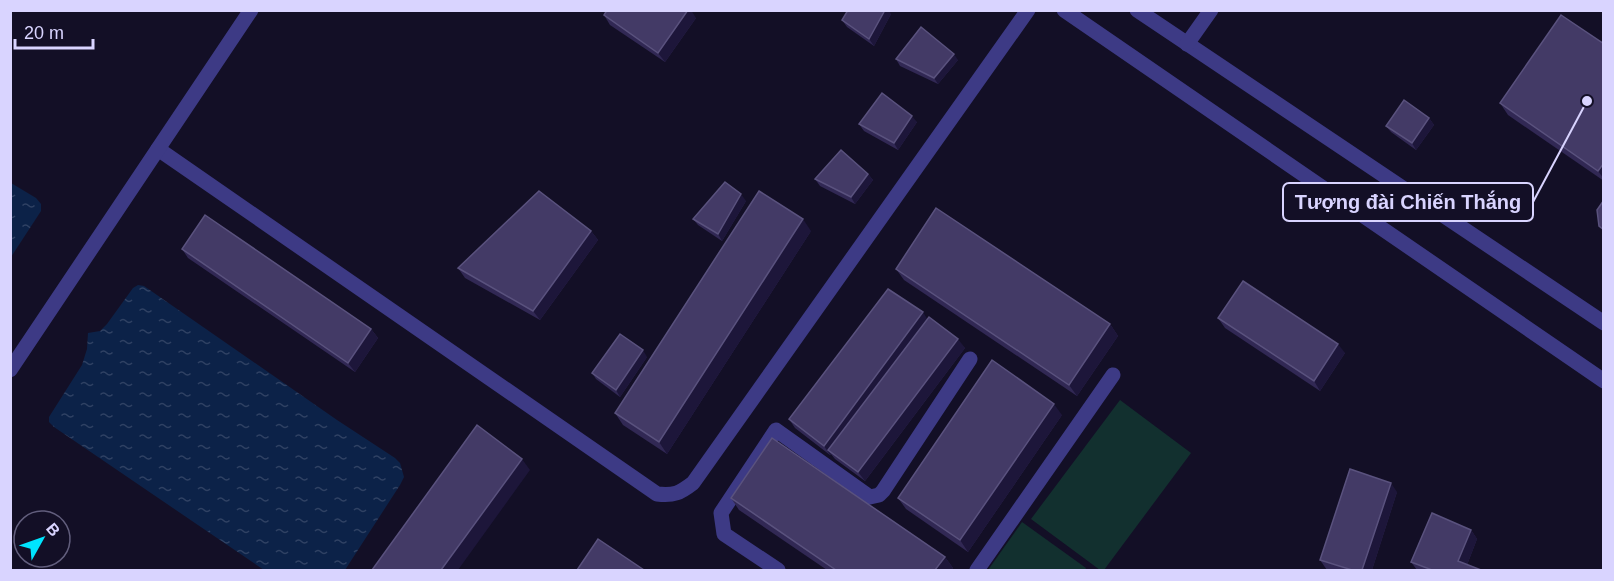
<svg xmlns="http://www.w3.org/2000/svg" width="1614" height="581" viewBox="0 0 1614 581" font-family="Helvetica,sans-serif">
	<style>
		.grass { fill: #12302f }
		.water { fill: url(#water-ripples) }
		.lines { fill: none; stroke-linecap: round; stroke-linejoin: round }
		.minor { stroke: #3d3a85; stroke-width: 15 }
		.wall { fill: #312854 }
		.shaded-wall { fill: #1d163a }
		.building { fill: #433a66; stroke: #5a527e; stroke-width: 1.5 }
		.leader { fill: none; stroke: #d9d4ff; stroke-width: 2 }
		.callout-dot { fill: #d9d4ff; stroke: #130f26; stroke-width: 2 }
		.callout { fill: #130f26; stroke: #d9d4ff; stroke-width: 2 }
		.callout-label { font-size: 20px; text-anchor: middle; font-weight: bold; fill: #d9d4ff }
	</style>
	<defs>
		<pattern id="water-ripples" width="26" height="14" patternUnits="userSpaceOnUse" patternTransform="scale(1.5)"><rect width="26" height="14" fill="#0c2248"/><path d="M2 4q2-2 4 0t4 0M15 11q2-2 4 0t4 0" fill="none" stroke="#2f4163"/></pattern>
	</defs>
	<rect width="100%" height="100%" fill="#130f26"/>
	<g class="grass">
		<polygon points="1120,400 1191,453 1104,570 1100,570 1031,519"/>
		<polygon points="1022,522 1086,568 1085,570 988,570"/>
	</g>
	<g class="water">
		<polygon points="11,183 36,198 41,204 41,211 11,257"/>
		<polygon points="138,285 144,286 337,420 395,458 400,463 404,477 400,485 345,570 264,570 54,427 49,422 49,417 82,365 87,349 88,333 100,331 107,324 133,288"/>
	</g>
	<g class="lines">
		<g class="minor">
			<polyline points="1064,10 1604,381"/>
			<polyline points="1137,10 1604,323"/>
			<polyline points="1187,44 1211,10"/>
			<path d="M158,149L657,494C674,496 680,493 693,483L1028,10"/>
			<polyline points="10,370 251,10"/>
			<polyline points="778,570 724,534 721,513 776,430 870,497 879,495 883,491 970,359"/>
			<polyline points="977,570 1113,375"/>
		</g>
	</g>
	<g class="wall">
		<polygon points="891,14 874,46 847,27 842,20"/>
		<polygon points="604,15 696,18 665,62 610,25"/>
		<polygon points="1604,44 1604,181 1508,115 1500,103"/>
		<polygon points="896,59 958,60 938,84 900,66"/>
		<polygon points="1429,118 1434,125 1416,150 1391,132 1386,126"/>
		<polygon points="917,122 898,150 864,131 859,124"/>
		<polygon points="868,174 873,180 855,204 820,186 815,179"/>
		<polygon points="746,201 722,241 698,225 693,219"/>
		<polygon points="591,231 598,240 540,320 465,278 458,268"/>
		<polygon points="811,231 667,454 623,425 615,413"/>
		<polygon points="182,249 371,329 378,338 355,372 188,258"/>
		<polygon points="896,269 1110,324 1118,336 1077,396 904,280"/>
		<polygon points="1218,318 1345,353 1320,391 1225,328"/>
		<polygon points="927,319 965,348 865,481 835,459 831,454 830,455 795,428 789,419"/>
		<polygon points="647,357 620,397 596,379 592,373"/>
		<polygon points="1062,415 968,552 906,509 898,498"/>
		<polygon points="1397,492 1372,570 1327,570 1320,560"/>
		<polygon points="731,498 945,557 953,568 951,570 827,570 739,510"/>
		<polygon points="1471,530 1477,539 1467,565 1481,570 1417,570 1411,562"/>
	</g>
	<g class="shaded-wall">
		<polygon points="688,10 691,10 696,18 665,62 658,53"/>
		<polygon points="885,10 889,10 891,14 874,46 869,39"/>
		<polygon points="954,54 958,60 938,84 934,78"/>
		<polygon points="912,116 917,122 898,150 894,143"/>
		<polygon points="1429,118 1434,125 1416,150 1412,143"/>
		<polygon points="1604,163 1604,179 1598,171"/>
		<polygon points="868,174 873,180 855,204 851,197"/>
		<polygon points="741,194 746,201 722,241 718,234"/>
		<polygon points="803,219 811,231 667,454 659,442"/>
		<polygon points="591,231 598,240 540,320 533,311"/>
		<polygon points="923,312 929,322 828,450 831,454 830,455 824,446"/>
		<polygon points="1110,324 1118,336 1077,396 1069,385"/>
		<polygon points="371,329 378,338 355,372 348,363"/>
		<polygon points="958,339 965,348 865,481 858,472"/>
		<polygon points="1338,344 1345,353 1320,391 1314,381"/>
		<polygon points="643,350 647,357 620,397 616,390"/>
		<polygon points="1054,404 1062,415 968,552 960,540"/>
		<polygon points="522,459 530,470 458,570 441,570"/>
		<polygon points="1391,483 1397,492 1372,570 1362,570"/>
		<polygon points="1471,530 1477,539 1465,570 1458,561"/>
		<polygon points="945,557 953,568 951,570 935,570"/>
	</g>
	<g class="building">
		<polygon points="607,10 688,10 658,53 604,15"/>
		<polygon points="848,10 885,10 869,39 842,20"/>
		<polygon points="1561,15 1604,44 1604,163 1598,171 1500,103"/>
		<polygon points="921,27 954,54 934,78 896,59"/>
		<polygon points="882,93 912,116 894,143 859,124"/>
		<polygon points="1404,100 1429,118 1412,143 1386,126"/>
		<polygon points="841,150 868,174 851,197 815,179"/>
		<polygon points="725,182 741,194 718,234 693,219"/>
		<polygon points="539,191 591,231 533,311 458,268"/>
		<polygon points="759,191 803,219 659,442 615,413"/>
		<polygon points="1604,200 1604,230 1599,226 1597,210"/>
		<polygon points="936,208 1110,324 1069,385 896,269"/>
		<polygon points="205,215 371,329 348,363 182,249"/>
		<polygon points="1243,281 1338,344 1314,381 1218,318"/>
		<polygon points="888,289 923,312 824,446 789,419"/>
		<polygon points="929,317 958,339 858,472 828,450"/>
		<polygon points="620,334 643,350 616,390 592,373"/>
		<polygon points="992,360 1054,404 960,540 898,498"/>
		<polygon points="477,425 522,459 441,570 372,570"/>
		<polygon points="772,438 945,557 935,570 836,570 731,498"/>
		<polygon points="1350,469 1391,483 1362,570 1352,570 1320,560"/>
		<polygon points="1432,513 1471,530 1458,561 1481,570 1432,570 1411,562"/>
		<polygon points="598,539 644,570 577,570"/>
	</g>
	<path class="leader" d="M1587 101L1533 202"/>
	<circle class="callout-dot" cx="1587" cy="101" r="6"/>
	<rect class="callout" x="1283" y="183" width="250" height="38" rx="6"/>
	<g class="callout-label">
		<text x="1408" y="209">Tượng đài Chiến Thắng</text>
	</g>
	<rect width="1614" height="581" fill="none" stroke="#d9d4ff" stroke-width="24"/>
	<g transform="translate(42 539) rotate(50)"><circle r="28" fill="#130f26" stroke="#625e7d" stroke-width="1.5"/>
	<path d="M0-4.5L10 22L0 15L-10 22Z" fill="#00e5ff"/>
	<text y="-9" font-size="16" font-weight="bold" text-anchor="middle" fill="#d9d4ff">B</text>
	</g>
	<path d="M15 39v9h78v-9" fill="none" stroke="#d9d4ff" stroke-width="3"/>
	<text x="24" y="39" font-size="18" fill="#d9d4ff" stroke="#130f26" stroke-width="4.5" paint-order="stroke">20 m</text>
</svg>
